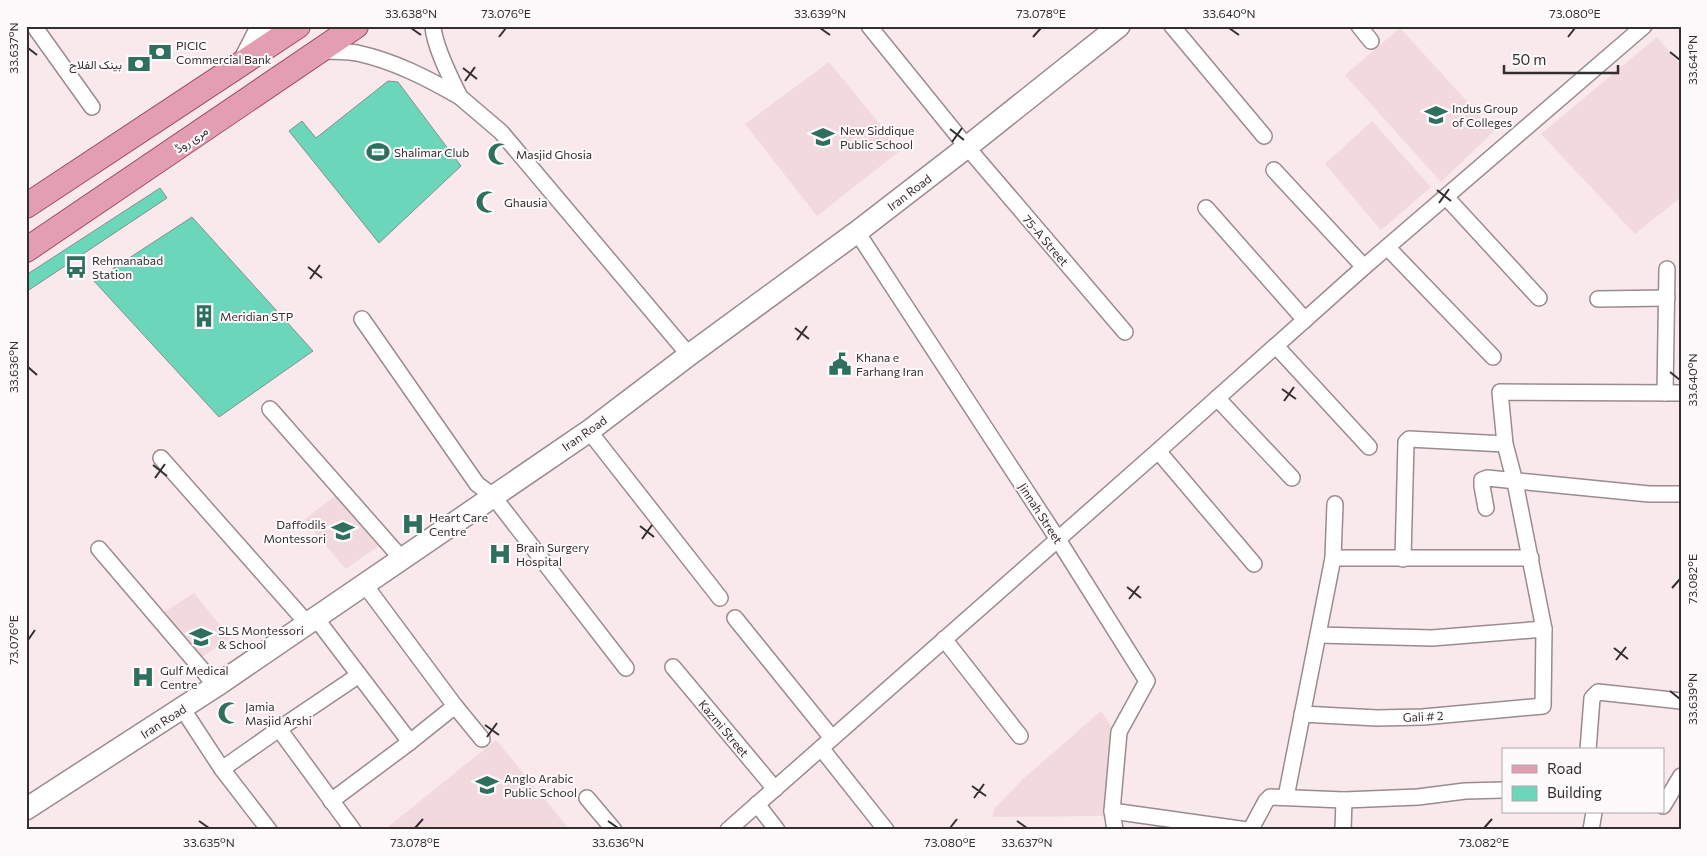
<svg xmlns="http://www.w3.org/2000/svg" width="1707" height="856" viewBox="0 0 1707 856" font-family="Commissioner,Vazirmatn,sans-serif">
	<style>
		.built { fill: #f1d9dd }
		.building { fill: #6bd6b9; stroke: #83918c }
		.lines { fill: none; stroke-linecap: round; stroke-linejoin: round }
		.minor-casing { stroke: #9a8b8e; stroke-width: 18 }
		.secondary-casing { stroke: #9a8b8e; stroke-width: 24 }
		.primary-casing { stroke: #9a4d62; stroke-width: 26 }
		.minor { stroke: #fff; stroke-width: 15 }
		.secondary { stroke: #fff; stroke-width: 21 }
		.primary { stroke: #e39eb1; stroke-width: 24 }
		.ticks { fill: none; stroke: #342e2f; stroke-width: 2 }
		.labels { text-anchor: middle; dominant-baseline: central; stroke-width: 4; stroke-linejoin: round; paint-order: stroke }
		.poi-label { font-size: 12px; fill: #342e2f; stroke: #fefafb; text-anchor: start }
		.street-label { font-size: 12px; fill: #342e2f; stroke: #fefafb }
		.neatline { fill: none; stroke: #342e2f; stroke-width: 2 }
		.ticks-label { font-size: 12px; text-anchor: middle; fill: #342e2f }
	</style>
	<rect width="100%" height="100%" fill="#fae9ec"/>
	<g class="built">
		<polygon points="1400,28 1494,131 1441,182 1345,75"/>
		<polygon points="1657,37 1681,66 1681,197 1635,234 1541,134"/>
		<polygon points="829,62 901,150 817,216 745,124"/>
		<polygon points="1372,121 1431,187 1381,230 1325,164"/>
		<polygon points="340,492 383,543 346,569 304,520"/>
		<polygon points="194,593 230,638 199,659 161,614"/>
		<polygon points="1101,711 1114,730 1106,816 993,817 994,809 1023,779"/>
		<polygon points="496,740 570,830 384,830"/>
	</g>
	<g class="building">
		<polygon points="388,81 398,82 461,166 379,243 289,131 302,121 316,138"/>
		<polygon points="160,188 167,198 26,292 26,275"/>
		<polygon points="192,217 313,351 219,417 94,281"/>
	</g>
	<g class="lines">
		<defs>
			<g id="minor">
				<polyline points="34,26 92,107"/>
				<polyline points="869,26 967,147 1125,332"/>
				<polyline points="1172,26 1264,136"/>
				<polyline points="1359,26 1371,41"/>
				<path d="M322,51C333,51 345,51 357,53C394,61 427,78 460,97C451,79 434,46 433,26"/>
				<polyline points="460,97 501,132 689,355"/>
				<polyline points="1274,170 1364,267"/>
				<polyline points="1446,197 1539,298"/>
				<polyline points="1206,208 1305,320"/>
				<polyline points="857,232 1057,538 1147,681 1119,732 1112,811 1115,830"/>
				<polyline points="1388,248 1493,357"/>
				<polyline points="1598,299 1667,298"/>
				<polyline points="362,319 477,484 493,496 626,668"/>
				<polyline points="1276,346 1369,447"/>
				<polyline points="1665,393 1667,269"/>
				<polyline points="1217,398 1292,478"/>
				<polyline points="270,409 402,559"/>
				<polyline points="589,431 720,598"/>
				<polyline points="1158,451 1254,564"/>
				<polyline points="161,458 307,623"/>
				<polyline points="1486,508 1482,486 1482,480 1487,478 1649,494 1681,494"/>
				<polyline points="99,549 216,686"/>
				<polyline points="1333,558 1531,558"/>
				<polyline points="1403,559 1406,442 1409,439 1505,444"/>
				<polyline points="365,585 455,706 482,739"/>
				<polyline points="315,617 410,742 455,706"/>
				<polyline points="735,618 832,738"/>
				<polyline points="1318,635 1432,638 1544,629"/>
				<polyline points="944,639 1020,736"/>
				<polyline points="673,667 775,789"/>
				<polyline points="182,708 222,769 269,830"/>
				<polyline points="1302,714 1377,718 1423,717 1543,706 1544,629 1515,482 1505,444 1500,392 1681,393"/>
				<polyline points="279,729 359,675"/>
				<polyline points="821,748 886,830"/>
				<polyline points="1588,750 1592,698 1598,692 1681,701"/>
				<polyline points="222,769 279,729 353,830"/>
				<polyline points="1286,797 1333,558 1335,504"/>
				<polyline points="587,798 614,830"/>
				<polyline points="331,801 410,742"/>
				<polyline points="757,804 777,830"/>
				<polyline points="1663,806 1681,776"/>
				<polyline points="1112,811 1247,830"/>
				<polyline points="728,830 1158,451 1364,267 1644,26"/>
				<polyline points="1248,830 1252,827 1266,801 1270,797 1344,800 1418,797 1465,791 1503,790"/>
				<polyline points="1343,830 1344,800"/>
				<polyline points="1591,830 1594,812"/>
			</g>
			<g id="secondary">
				<polyline points="244,61 262,26"/>
				<polyline points="26,809 216,686 589,431 689,355 857,232 967,147 1119,26"/>
			</g>
			<g id="primary">
				<polyline points="26,206 298,26"/>
				<polyline points="26,250 356,26"/>
			</g>
		</defs>
		<use href="#minor" class="minor-casing"/>
		<use href="#secondary" class="secondary-casing"/>
		<use href="#primary" class="primary-casing"/>
		<use href="#minor" class="minor"/>
		<use href="#secondary" class="secondary"/>
		<use href="#primary" class="primary"/>
	</g>
	<path class="ticks" d="M411,28L421,35M820,28L830,35M1229,28L1239,35M499,37L506,28M1033,37L1041,28M1568,37L1575,28M28,48L37,55M1670,52L1680,60M463,68L477,79M465,81L475,67M950,129L964,140M952,142L962,128M1437,190L1451,201M1439,203L1449,189M308,267L322,278M310,279L320,265M795,328L809,339M797,340L807,326M28,367L37,375M1670,372L1680,380M1282,389L1296,399M1284,401L1294,387M153,465L167,476M155,478L165,464M640,526L654,537M642,539L652,525M1127,587L1141,598M1672,588L1680,579M1129,599L1139,586M28,640L35,630M1614,648L1628,659M1616,660L1626,647M1670,691L1680,699M485,725L499,735M487,737L497,723M972,786L986,796M974,798L984,784M199,821L209,828M608,821L618,828M1017,821L1027,828M415,828L423,819M950,828L957,819M1484,828L1492,819"/>
	<defs>
		<symbol id="bank-bare" viewBox="-9 -9 18 18"><path d="M-6-4H6V4H-6ZM0-2.3a2.3 2.3 0 1 0 0 4.6a2.3 2.3 0 1 0 0-4.6Z" fill="#2e6f5e" stroke="#fefafb" stroke-width="2.5" paint-order="stroke"/></symbol>
		<symbol id="university-bare" viewBox="-9 -9 18 18"><path d="M0-5L7-2L0 1L-7-2ZM-4 1L0 2.5L4 1V4Q0 6-4 4Z" fill="#2e6f5e" stroke="#fefafb" stroke-width="2.5" paint-order="stroke"/></symbol>
		<symbol id="school-bare" viewBox="-9 -9 18 18"><path d="M0-5L7-2L0 1L-7-2ZM-4 1L0 2.5L4 1V4Q0 6-4 4Z" fill="#2e6f5e" stroke="#fefafb" stroke-width="2.5" paint-order="stroke"/></symbol>
		<symbol id="stadium-bare" viewBox="-9 -9 18 18"><path d="M0-5a6.5 5 0 1 0 0 10a6.5 5 0 1 0 0-10ZM-3.5-1.8h7v3.6h-7Z" fill="#2e6f5e" stroke="#fefafb" stroke-width="2.5" paint-order="stroke"/></symbol>
		<symbol id="mosque-bare" viewBox="-9 -9 18 18"><path d="M3.5-4.9A6 6 0 1 0 3.5 4.9A5 5 0 1 1 3.5-4.9Z" fill="#2e6f5e" stroke="#fefafb" stroke-width="2.5" paint-order="stroke"/></symbol>
		<symbol id="bus-bare" viewBox="-9 -9 18 18"><path d="M-5-6H5V4H4V6H2V4H-2V6H-4V4H-5ZM-3.5-4V0h7V-4ZM-3.5 1.2v1.5H-2V1.2ZM2 1.2v1.5H3.5V1.2Z" fill="#2e6f5e" stroke="#fefafb" stroke-width="2.5" paint-order="stroke"/></symbol>
		<symbol id="building-bare" viewBox="-9 -9 18 18"><path d="M-4-6H4V6H1V3H-1V6H-4ZM-2.5-4.3h1.7v1.8h-1.7ZM.8-4.3h1.7v1.8H.8ZM-2.5-1h1.7V.8h-1.7ZM.8-1h1.7V.8H.8Z" fill="#2e6f5e" stroke="#fefafb" stroke-width="2.5" paint-order="stroke"/></symbol>
		<symbol id="civic-bare" viewBox="-9 -9 18 18"><path d="M-.6-6.5H3V-4.5H.6V-3L4-1V1h2V6H-6V1h2V-1L-.6-3ZM-1.2 2.5V6h2.4V2.5Z" fill="#2e6f5e" stroke="#fefafb" stroke-width="2.5" paint-order="stroke"/></symbol>
		<symbol id="hospital-bare" viewBox="-9 -9 18 18"><path d="M-5-5h3v3.5h4V-5h3V5h-3V1.5h-4V5h-3Z" fill="#2e6f5e" stroke="#fefafb" stroke-width="2.5" paint-order="stroke"/></symbol>
	</defs>
	<g fill-rule="evenodd">
		<use href="#bank-bare" x="144" y="36" width="32" height="32"/>
		<use href="#bank-bare" x="123" y="48" width="32" height="32"/>
		<use href="#university-bare" x="1420" y="99" width="32" height="32"/>
		<use href="#school-bare" x="807" y="121" width="32" height="32"/>
		<use href="#stadium-bare" x="362" y="136" width="32" height="32"/>
		<use href="#mosque-bare" x="483" y="138" width="32" height="32"/>
		<use href="#mosque-bare" x="471" y="186" width="32" height="32"/>
		<use href="#bus-bare" x="60" y="251" width="32" height="32"/>
		<use href="#building-bare" x="188" y="300" width="32" height="32"/>
		<use href="#civic-bare" x="824" y="348" width="32" height="32"/>
		<use href="#hospital-bare" x="397" y="508" width="32" height="32"/>
		<use href="#school-bare" x="327" y="515" width="32" height="32"/>
		<use href="#hospital-bare" x="484" y="538" width="32" height="32"/>
		<use href="#school-bare" x="185" y="621" width="32" height="32"/>
		<use href="#hospital-bare" x="127" y="661" width="32" height="32"/>
		<use href="#mosque-bare" x="213" y="697" width="32" height="32"/>
		<use href="#school-bare" x="471" y="769" width="32" height="32"/>
	</g>
	<g class="labels">
		<g class="poi-label">
			<text x="176" y="45">PICIC<tspan x="176" dy="14">Commercial Bank</tspan></text>
			<text x="122" y="64" text-anchor="end">بینک الفلاح</text>
			<text x="1452" y="108">Indus Group<tspan x="1452" dy="14">of Colleges</tspan></text>
			<text x="840" y="130">New Siddique<tspan x="840" dy="14">Public School</tspan></text>
			<text x="394" y="152">Shalimar Club</text>
			<text x="516" y="154">Masjid Ghosia</text>
			<text x="504" y="202">Ghausia</text>
			<text x="92" y="260">Rehmanabad<tspan x="92" dy="14">Station</tspan></text>
			<text x="220" y="316">Meridian STP</text>
			<text x="856" y="357">Khana e<tspan x="856" dy="14">Farhang Iran</tspan></text>
			<text x="429" y="517">Heart Care<tspan x="429" dy="14">Centre</tspan></text>
			<text x="326" y="524" text-anchor="end">Daffodils<tspan x="326" dy="14">Montessori</tspan></text>
			<text x="516" y="547">Brain Surgery<tspan x="516" dy="14">Hospital</tspan></text>
			<text x="218" y="630">SLS Montessori<tspan x="218" dy="14">&amp; School</tspan></text>
			<text x="160" y="670">Gulf Medical<tspan x="160" dy="14">Centre</tspan></text>
			<text x="245" y="706">Jamia<tspan x="245" dy="14">Masjid Arshi</tspan></text>
			<text x="504" y="778">Anglo Arabic<tspan x="504" dy="14">Public School</tspan></text>
		</g>
		<g class="street-label">
			<text transform="translate(191 139) rotate(-34)">مری روڈ</text>
			<text transform="translate(909 192) rotate(-37)">Iran Road</text>
			<text transform="translate(1046 240) rotate(49)">75-A Street</text>
			<text transform="translate(584 433) rotate(-35)">Iran Road</text>
			<text transform="translate(1041 513) rotate(57)">Jinnah Street</text>
			<text transform="translate(1423 716) rotate(-3)">Gali # 2</text>
			<text transform="translate(163 721) rotate(-33)">Iran Road</text>
			<text transform="translate(724 728) rotate(50)">Kazmi Street</text>
		</g>
	</g>
	<rect width="1707" height="856" fill="none" stroke="#fefafb" stroke-width="55"/>
	<rect x="1502" y="748" width="162" height="65" fill="#fefafb" stroke="#ada8a9"/>
	<rect x="1512" y="765" width="25" height="8" fill="#e39eb1" stroke="#ada8a9"/>
	<text x="1547" y="774" font-size="15" fill="#342e2f">Road</text>
	<rect x="1512" y="786" width="25" height="15" fill="#6bd6b9" stroke="#ada8a9"/>
	<text x="1547" y="798" font-size="15" fill="#342e2f">Building</text>
	<path d="M1504 65v8h114v-8" fill="none" stroke="#342e2f" stroke-width="2.5"/>
	<text x="1512" y="65" font-size="15" fill="#342e2f" stroke="#fefafb" stroke-width="4" paint-order="stroke">50 m</text>
	<rect x="28" y="28" width="1652" height="800" class="neatline"/>
	<g class="ticks-label">
		<text x="411" y="18">33.638°N</text>
		<text x="506" y="18">73.076°E</text>
		<text x="820" y="18">33.639°N</text>
		<text x="1041" y="18">73.078°E</text>
		<text x="1229" y="18">33.640°N</text>
		<text x="1575" y="18">73.080°E</text>
		<text transform="translate(14 48) rotate(-90)" y="4">33.637°N</text>
		<text transform="translate(1693 60) rotate(-90)" y="4">33.641°N</text>
		<text transform="translate(14 367) rotate(-90)" y="4">33.636°N</text>
		<text transform="translate(1693 380) rotate(-90)" y="4">33.640°N</text>
		<text transform="translate(1693 579) rotate(-90)" y="4">73.082°E</text>
		<text transform="translate(14 640) rotate(-90)" y="4">73.076°E</text>
		<text transform="translate(1693 699) rotate(-90)" y="4">33.639°N</text>
		<text x="209" y="847">33.635°N</text>
		<text x="415" y="847">73.078°E</text>
		<text x="618" y="847">33.636°N</text>
		<text x="950" y="847">73.080°E</text>
		<text x="1027" y="847">33.637°N</text>
		<text x="1484" y="847">73.082°E</text>
	</g>
</svg>
